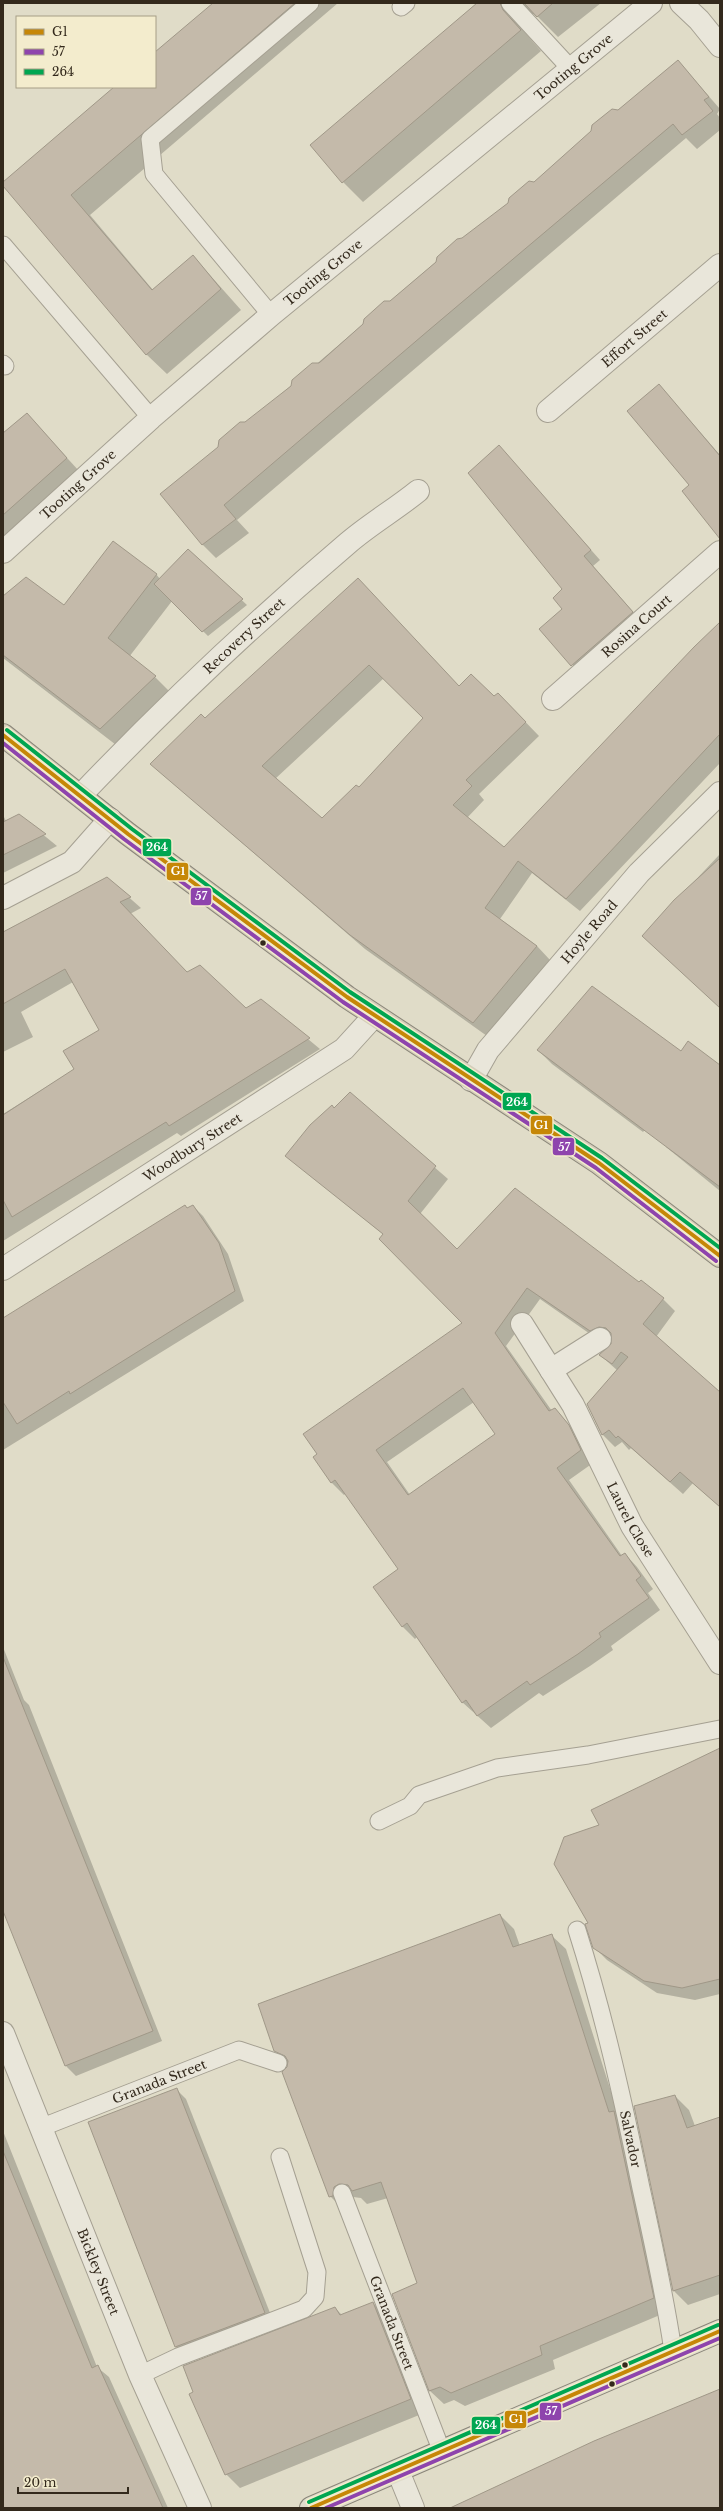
<svg xmlns="http://www.w3.org/2000/svg" width="723" height="2511" viewBox="0 0 723 2511" font-family="'Libre Baskerville',serif">
	<style>
		.shadow { fill: #0003; fill-rule: evenodd }
		.building { fill: #c4baaa; stroke: #a09888; fill-rule: evenodd }
		.lines { fill: none; stroke-linecap: round; stroke-linejoin: round }
		.lane-casing { stroke: #a5a092; stroke-width: 19 }
		.street-casing { stroke: #a5a092; stroke-width: 24 }
		.primary-casing { stroke: #8a8679; stroke-width: 24 }
		.highway-casing { stroke: #8a8679; stroke-width: 24 }
		.lane { stroke: #e9e6da; stroke-width: 17 }
		.street { stroke: #e9e6da; stroke-width: 22 }
		.primary { stroke: #e0dccc; stroke-width: 22 }
		.highway { stroke: #d4cdba; stroke-width: 22 }
		.bus-1-casing { stroke: #f3eccd; stroke-width: 7 }
		.bus-2-casing { stroke: #f3eccd; stroke-width: 7 }
		.bus-3-casing { stroke: #f3eccd; stroke-width: 7 }
		.bus-1 { stroke: #c68707; stroke-width: 4 }
		.bus-2 { stroke: #8e44ad; stroke-width: 4 }
		.bus-3 { stroke: #00a651; stroke-width: 4 }
		.bus-dot { fill: #33291c; stroke: #f3eccd; stroke-width: 1.5 }
		.labels { text-anchor: middle; dominant-baseline: central; stroke-width: 4; stroke-linejoin: round; paint-order: stroke }
		.street-label { font-size: 13px; fill: #33291c; stroke: #f3eccd }
		.line-badge { stroke: #f3eccd; stroke-width: 1.5 }
		.badge-label { font-size: 11px; text-anchor: middle; font-weight: bold; fill: #fff }
	</style>
	<rect width="100%" height="100%" fill="#e0dcc8"/>
	<g class="shadow">
		<polygon points="214,3 338,3 90,215 153,290 193,256 241,310 167,374 146,354 3,183 116,87 155,87 155,54"/>
		<polygon points="479,3 601,3 558,37 535,14 524,15 520,27 541,51 363,202 343,182"/>
		<polygon points="678,61 720,109 717,114 720,118 720,130 697,149 686,138 237,520 249,533 216,558 202,544 219,447 463,239 534,183"/>
		<polygon points="659,385 720,455 720,535"/>
		<polygon points="27,414 79,471 3,538 3,434"/>
		<polygon points="499,446 600,560 593,566 642,622 582,675 541,629 563,609 564,590"/>
		<polygon points="188,550 247,605 208,636 172,601 129,657 155,677 175,697 120,748 3,658 3,597 64,607 156,574 160,579"/>
		<path d="M358,579L459,687L494,698L511,707L539,736L479,794L484,800L467,818L504,848L720,624V763L580,911L532,873L500,919L537,946L550,960L487,1036L365,949L151,764L205,719ZM384,678L424,718L359,789L322,819L275,779Z"/>
		<polygon points="3,815 6,821 19,815 57,846 3,873"/>
		<polygon points="720,854 720,1007 643,936"/>
		<polygon points="107,878 141,908 130,914 187,973 246,1010 261,1000 320,1049 181,1136 177,1133 3,1241 3,1114 75,1069 100,1030 73,982 21,1012 33,1037 3,1052 3,933"/>
		<polygon points="538,1050 697,1068 643,1132 552,1064"/>
		<polygon points="720,1091 720,1191 666,1147"/>
		<path d="M350,1094L448,1179L420,1214L457,1251L639,1284L663,1299L675,1311L656,1337L720,1394V1507L693,1483L683,1494L631,1448L629,1450L622,1442L615,1447L603,1435L588,1404L618,1371L600,1355L612,1345V1339L603,1343L540,1299L506,1346L552,1411L555,1409L581,1438L593,1463L569,1480L622,1556L625,1554L637,1567L653,1589L648,1593L660,1610L611,1646L613,1650L590,1666L543,1696L539,1693L491,1728L462,1702L417,1637L415,1639L402,1626L400,1569L346,1493L344,1495L331,1482L463,1323L384,1235L286,1155ZM474,1402L496,1434L410,1495L387,1462Z"/>
		<polygon points="193,1206 203,1216 228,1254 244,1301 3,1450 3,1320"/>
		<polygon points="3,1647 24,1700 29,1705 162,2041 76,2076 66,2066 3,1906"/>
		<polygon points="720,1749 720,1994 695,2000 657,1993 607,1960 594,1947 590,1924 601,1826"/>
		<polygon points="500,1915 514,1929 520,1946 552,1936 566,1949 619,2117 667,2312 553,2360 555,2369 465,2406 454,2400 444,2404 430,2391 419,2284 388,2198 367,2204 361,2198 353,2197 348,2201 344,2210 330,2196 288,2064 275,2051"/>
		<polygon points="176,2089 186,2099 274,2323 186,2357 176,2347 89,2123"/>
		<polygon points="675,2096 689,2110 695,2126 720,2118 720,2294 688,2305 674,2291 635,2107"/>
		<polygon points="3,2131 97,2367 109,2377 168,2508 3,2508"/>
		<polygon points="373,2303 387,2317 424,2413 240,2488 226,2474 194,2393 335,2308 342,2315"/>
	</g>
	<g class="building">
		<polygon points="213,3 295,3 71,195 152,290 193,255 221,289 146,355 3,186 3,182 114,87 155,87 155,52"/>
		<polygon points="477,3 500,3 503,10 521,30 342,183 310,145"/>
		<polygon points="524,3 553,3 537,17"/>
		<polygon points="678,60 709,97 704,100 713,111 682,135 673,124 429,330 224,505 236,519 202,545 160,494 218,447 219,440 240,422 245,422 291,386 292,380 312,363 319,363 363,324 364,319 384,301 390,301 436,262 437,257 457,239 462,238 508,203 509,198 529,181 534,182 591,131 592,125 612,109 618,110"/>
		<polygon points="659,384 720,456 720,539 682,491 689,485 627,411"/>
		<polygon points="27,413 67,458 3,515 3,433"/>
		<polygon points="499,445 591,550 584,556 633,612 571,666 539,629 562,609 553,598 562,589 468,473"/>
		<polygon points="113,541 157,574 108,638 156,676 100,729 3,655 3,596 26,577 64,605"/>
		<polygon points="188,549 243,599 202,632 154,584"/>
		<path d="M358,578L459,686L471,674L494,696L498,693L526,722L466,780L472,786L453,805L504,847L694,647L720,622V734L566,899L518,861L485,908L537,946L473,1023L350,935L150,764L201,714L205,718ZM369,665L423,718L359,787L356,785L322,818L262,766Z"/>
		<polygon points="19,814 46,834 3,855 3,822"/>
		<polygon points="720,858 720,1008 642,936 674,900"/>
		<polygon points="107,877 131,897 120,902 187,972 200,965 246,1008 261,999 310,1038 169,1126 166,1122 12,1217 3,1200 3,1115 74,1069 63,1051 99,1030 65,969 3,1004 3,932"/>
		<polygon points="592,986 681,1051 688,1041 720,1065 720,1187 537,1050"/>
		<path d="M350,1092L436,1166L408,1201L457,1249L515,1188L639,1282L641,1280L664,1298L643,1324L720,1392V1507L680,1472L670,1482L618,1436L616,1438L609,1430L602,1435L587,1404L628,1357L621,1352L612,1364L599,1355L611,1344V1333L606,1328L599,1327L590,1331L527,1288L495,1333L549,1411L555,1408L569,1425L581,1450L557,1468L620,1556L625,1553L641,1576L636,1580L649,1598L599,1633L601,1637L578,1654L530,1685L527,1681L477,1716L466,1700L462,1703L407,1623L402,1627L373,1587L398,1569L335,1480L331,1483L313,1457L317,1454L303,1434L462,1323L379,1239L383,1234L285,1156L310,1125L332,1105L334,1108ZM463,1388L495,1434L408,1495L376,1450Z"/>
		<polygon points="185,1205 187,1208 193,1205 219,1243 235,1291 70,1394 69,1391 17,1424 3,1402 3,1318"/>
		<polygon points="3,1657 153,2031 65,2066 3,1911"/>
		<polygon points="720,1748 720,1979 682,1988 644,1981 593,1948 585,1924 588,1923 554,1864 564,1837 599,1825 591,1810"/>
		<polygon points="500,1914 513,1947 552,1934 609,2112 614,2111 654,2298 540,2346 542,2355 451,2393 440,2387 429,2391 392,2294 417,2283 381,2182 352,2191 348,2185 339,2184 334,2187 333,2196 329,2197 282,2072 287,2067 288,2061 285,2056 274,2051 258,2004"/>
		<polygon points="177,2088 265,2313 175,2347 88,2122"/>
		<polygon points="675,2095 687,2128 720,2117 720,2275 673,2291 634,2106"/>
		<polygon points="3,2151 92,2368 98,2365 163,2508 3,2508"/>
		<polygon points="373,2302 411,2399 225,2475 189,2394 193,2392 183,2366 335,2307 340,2315"/>
		<polygon points="720,2389 720,2508 450,2508 594,2441"/>
	</g>
	<g class="lines">
		<defs>
			<g id="lane">
				<polyline points="510,3 571,69"/>
				<polyline points="401,7 406,3"/>
				<polyline points="3,245 151,418"/>
				<polyline points="271,315 154,174 150,139 310,3"/>
				<polyline points="3,364 5,366"/>
				<polyline points="379,1821 410,1806 419,1795 497,1768 588,1755 720,1729"/>
				<path id="s1" d="M577,1930C604,2015 623,2100 641,2188C653,2242 665,2296 673,2351"/>
				<path id="s2" d="M40,2128L239,2050L278,2063"/>
				<path id="s3" d="M342,2193L442,2452"/>
				<polyline points="140,2375 178,2357 304,2309 315,2297 317,2272 280,2157"/>
			</g>
			<g id="street">
				<polyline points="681,3 699,20 720,46"/>
				<path id="s4" d="M548,411L720,265"/>
				<path id="s5" d="M3,552L151,418L271,315L651,3"/>
				<path id="s6" d="M553,699L720,552"/>
				<path id="s7" d="M81,795C165,707 255,622 348,543C370,524 396,509 418,491"/>
				<polyline points="3,898 72,862 110,819"/>
				<path id="s8" d="M471,1080L488,1050L639,873L720,793"/>
				<path id="s9" d="M3,1269L344,1049L374,1016"/>
				<path id="s10" d="M522,1324L573,1405L632,1526L720,1663"/>
				<polyline points="551,1370 600,1339"/>
				<path id="s11" d="M3,2033L140,2375L200,2508"/>
				<polyline points="398,2471 413,2508"/>
			</g>
			<polyline id="primary" points="311,2508 720,2331"/>
			<polyline id="highway" points="3,735 128,834 347,997 599,1163 720,1256"/>
		</defs>
		<use href="#lane" class="lane-casing"/>
		<use href="#street" class="street-casing"/>
		<use href="#primary" class="primary-casing"/>
		<use href="#highway" class="highway-casing"/>
		<use href="#lane" class="lane"/>
		<use href="#street" class="street"/>
		<use href="#primary" class="primary"/>
		<use href="#highway" class="highway"/>
		<defs>
			<g id="bus-1">
				<polyline points="3,735 128,834 347,997 599,1163 720,1256"/>
				<polyline points="311,2508 720,2331"/>
			</g>
			<g id="bus-2">
				<polyline points="3,743 124,839 343,1002 596,1168 716,1261"/>
				<polyline points="326,2508 720,2338"/>
			</g>
			<g id="bus-3">
				<polyline points="7,730 132,829 350,992 602,1158 720,1248"/>
				<polyline points="309,2502 718,2325"/>
			</g>
		</defs>
		<use href="#bus-1" class="bus-1-casing"/>
		<use href="#bus-2" class="bus-2-casing"/>
		<use href="#bus-3" class="bus-3-casing"/>
		<use href="#bus-1" class="bus-1"/>
		<use href="#bus-2" class="bus-2"/>
		<use href="#bus-3" class="bus-3"/>
	</g>
	<g class="bus-dot">
		<circle cx="263" cy="943" r="3.5"/>
		<circle cx="625" cy="2365" r="3.5"/>
		<circle cx="612" cy="2384" r="3.5"/>
	</g>
	<g class="labels">
		<g class="street-label">
			<text stroke="none"><textPath href="#s5" startOffset="749">Tooting Grove</textPath></text>
			<text stroke="none"><textPath href="#s5" startOffset="425">Tooting Grove</textPath></text>
			<text stroke="none"><textPath href="#s4" startOffset="113">Effort Street</textPath></text>
			<text stroke="none"><textPath href="#s5" startOffset="101">Tooting Grove</textPath></text>
			<text stroke="none"><textPath href="#s6" startOffset="111">Rosina Court</textPath></text>
			<text stroke="none"><textPath href="#s7" startOffset="228">Recovery Street</textPath></text>
			<text stroke="none"><textPath href="#s8" startOffset="190">Hoyle Road</textPath></text>
			<text stroke="none"><textPath href="#s9" startOffset="225">Woodbury Street</textPath></text>
			<text stroke="none"><textPath href="#s10" startOffset="224">Laurel Close</textPath></text>
			<text stroke="none"><textPath href="#s2" startOffset="128">Granada Street</textPath></text>
			<text stroke="none"><textPath href="#s1" startOffset="216">Salvador</textPath></text>
			<text stroke="none"><textPath href="#s11" startOffset="257">Bickley Street</textPath></text>
			<text stroke="none"><textPath href="#s3" startOffset="139">Granada Street</textPath></text>
		</g>
	</g>
	<g class="line-badge">
		<rect x="142" y="838" width="30" height="19" rx="4" fill="#00a651"/>
		<rect x="166" y="862" width="23" height="19" rx="4" fill="#c68707"/>
		<rect x="190" y="887" width="22" height="19" rx="4" fill="#8e44ad"/>
		<rect x="502" y="1092" width="30" height="19" rx="4" fill="#00a651"/>
		<rect x="530" y="1115" width="23" height="20" rx="4" fill="#c68707"/>
		<rect x="552" y="1137" width="23" height="19" rx="4" fill="#8e44ad"/>
		<rect x="539" y="2402" width="23" height="19" rx="4" fill="#8e44ad"/>
		<rect x="504" y="2410" width="23" height="19" rx="4" fill="#c68707"/>
		<rect x="471" y="2416" width="30" height="19" rx="4" fill="#00a651"/>
	</g>
	<g class="badge-label">
		<text x="157" y="851">264</text>
		<text x="178" y="875">G1</text>
		<text x="201" y="900">57</text>
		<text x="517" y="1106">264</text>
		<text x="541" y="1129">G1</text>
		<text x="564" y="1151">57</text>
		<text x="551" y="2415">57</text>
		<text x="516" y="2423">G1</text>
		<text x="486" y="2429">264</text>
	</g>
	<rect width="723" height="2511" fill="none" stroke="#33291c" stroke-width="8"/>
	<rect x="16" y="16" width="140" height="72" fill="#f3eccd" stroke="#a69e86"/>
	<rect x="24" y="29" width="20" height="6" fill="#c68707" stroke="#a69e86"/>
	<text x="52" y="36" font-size="12" fill="#33291c">G1</text>
	<rect x="24" y="49" width="20" height="6" fill="#8e44ad" stroke="#a69e86"/>
	<text x="52" y="56" font-size="12" fill="#33291c">57</text>
	<rect x="24" y="69" width="20" height="6" fill="#00a651" stroke="#a69e86"/>
	<text x="52" y="76" font-size="12" fill="#33291c">264</text>
	<path d="M18 2487v6h110v-6" fill="none" stroke="#33291c" stroke-width="2"/>
	<text x="24" y="2487" font-size="12" fill="#33291c" stroke="#f3eccd" stroke-width="3" paint-order="stroke">20 m</text>
</svg>
